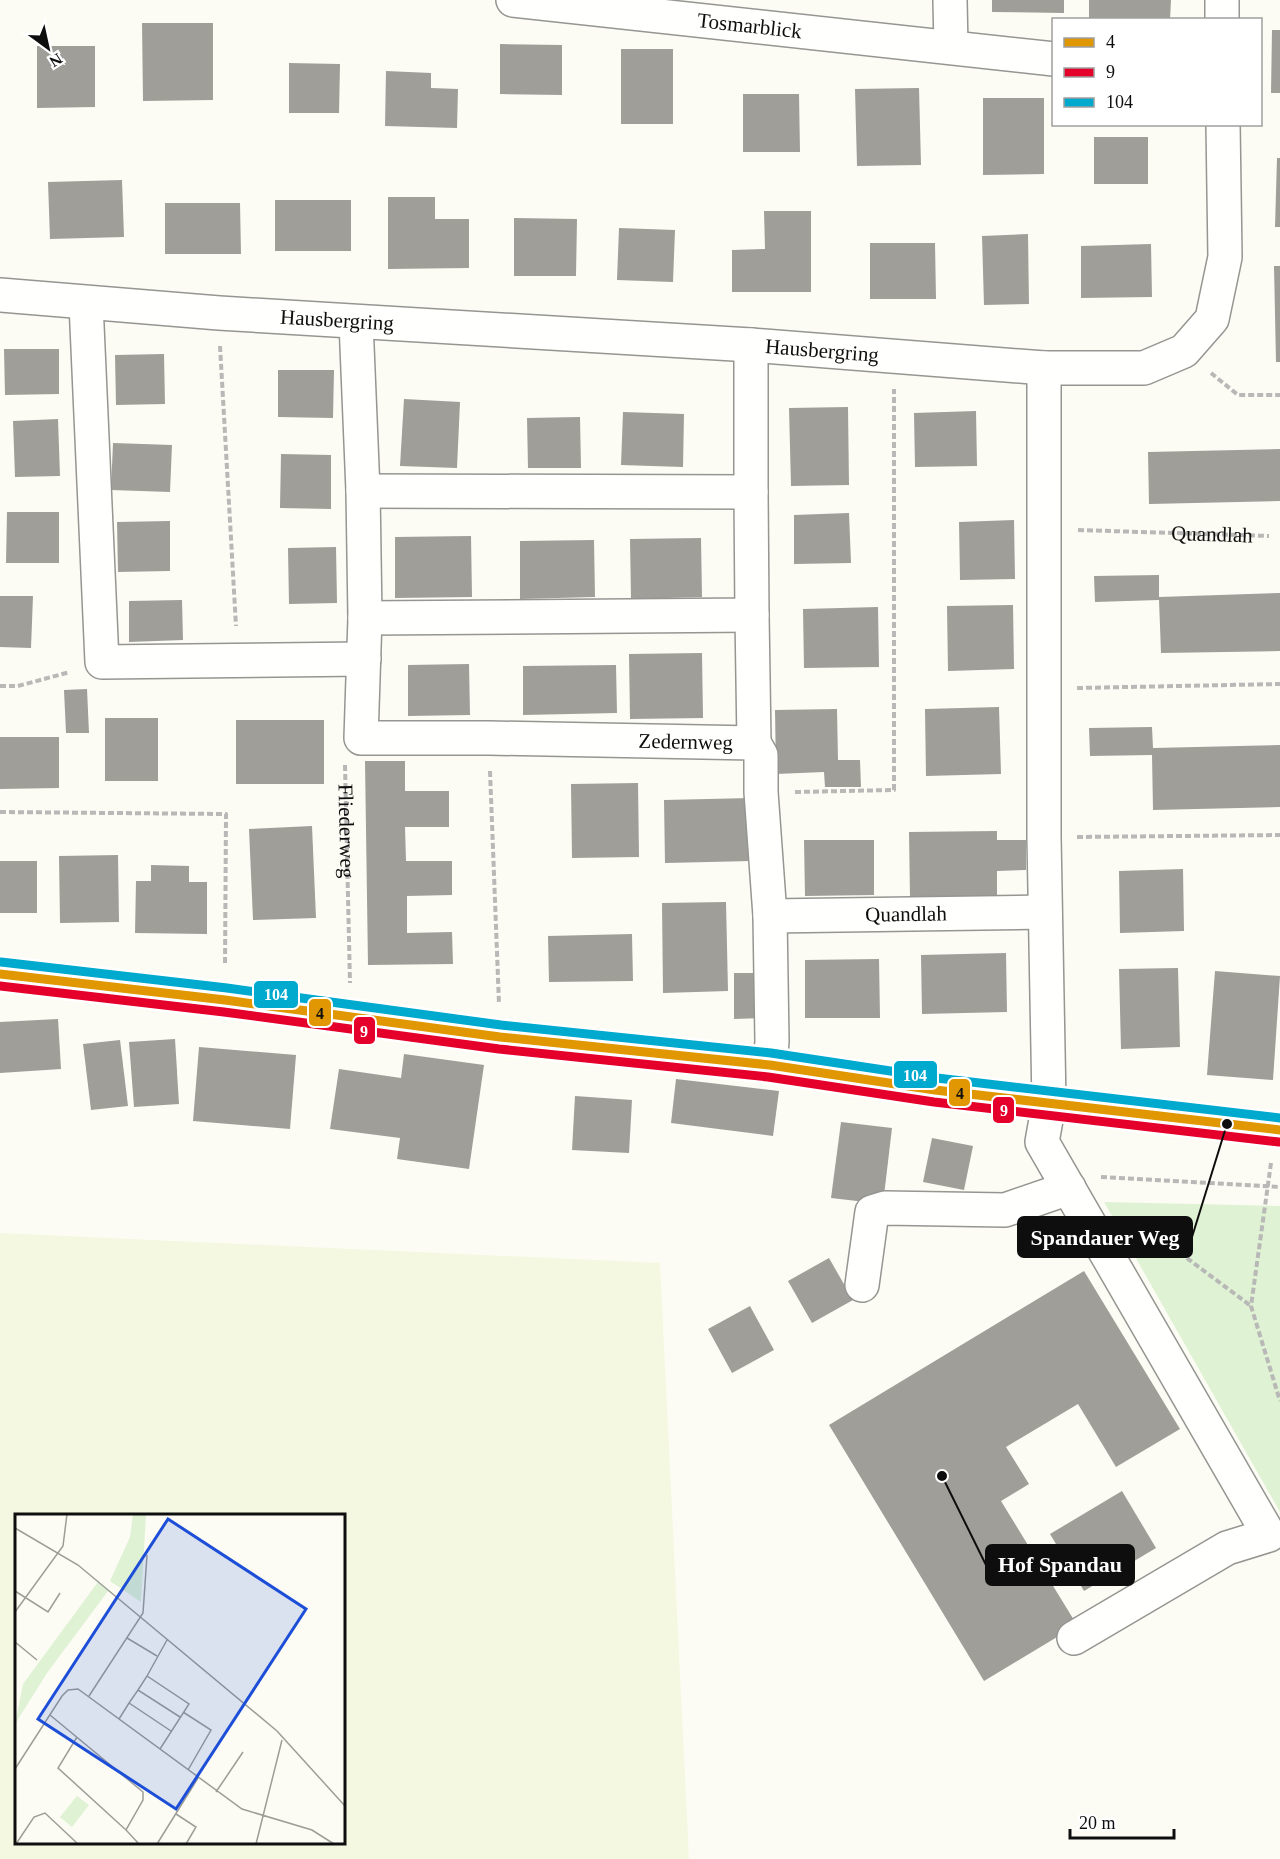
<svg xmlns="http://www.w3.org/2000/svg" width="1280" height="1859" viewBox="0 0 1280 1859" font-family="'Times New Roman',serif">
	<style>
		.farmland { fill: #f5f8e0; fill-rule: evenodd }
		.green { fill: #dff2d4 }
		.building { fill: #9f9e99 }
		.lines { fill: none; stroke-linecap: round; stroke-linejoin: round }
		.minor-casing { stroke: #959592; stroke-width: 36 }
		.path { stroke: #b8b8b7; stroke-width: 4; stroke-dasharray: 6 3; stroke-linecap: butt }
		.minor { stroke: #fffffd; stroke-width: 33 }
		.bus-1-casing { stroke: #fff; stroke-width: 14 }
		.bus-2-casing { stroke: #fff; stroke-width: 14 }
		.bus-3-casing { stroke: #fff; stroke-width: 14 }
		.bus-1 { stroke: #e09701; stroke-width: 9 }
		.bus-2 { stroke: #e4002b; stroke-width: 9 }
		.bus-3 { stroke: #00a9ce; stroke-width: 9 }
		.labels { text-anchor: middle; dominant-baseline: central; stroke-width: 6; stroke-linejoin: round; paint-order: stroke }
		.street-label { font-size: 21px; fill: #0e0e0e; stroke: #fff }
		.inset-road { fill: none; stroke: #9d9d98; stroke-width: 1.5 }
		.view { fill: #1d4ed8; fill-opacity: 0.15; stroke: #1d4ed8; stroke-width: 3 }
		.inset-edge { fill: none; stroke: #0e0e0e; stroke-width: 3 }
		.leader { fill: none; stroke: #0e0e0e; stroke-width: 2 }
		.callout-dot { fill: #0e0e0e; stroke: #fff; stroke-width: 2 }
		.callout { fill: #0e0e0e; stroke: #0e0e0e; stroke-width: 2 }
		.callout-label { font-size: 22px; text-anchor: middle; font-weight: bold; fill: #fff }
		.line-badge { stroke: #fff; stroke-width: 2 }
		.badge-label { font-size: 16px; text-anchor: middle; font-weight: bold; fill: #fff }
		.pale-badge-label { font-size: 16px; text-anchor: middle; font-weight: bold; fill: #111 }
	</style>
	<rect width="100%" height="100%" fill="#fcfcf4"/>
	<path class="farmland" d="M0,1233L660,1263L689,1859H0ZM16,1516H344V1842H16Z"/>
	<polygon class="green" points="1104,1202 1280,1206 1280,1512"/>
	<g class="building">
		<polygon points="992,0 1064,0 1064,13 992,12"/>
		<polygon points="1089,0 1171,0 1170,20 1089,20"/>
		<polygon points="142,23 213,23 213,100 143,101"/>
		<polygon points="1272,30 1280,30 1280,93 1271,93"/>
		<polygon points="500,44 562,45 562,95 500,94"/>
		<polygon points="37,46 95,46 95,107 37,108"/>
		<rect x="621" y="49" width="52" height="75"/>
		<polygon points="289,63 340,64 339,113 289,113"/>
		<polygon points="386,71 431,73 431,88 458,89 457,128 385,126"/>
		<polygon points="919,88 921,165 857,166 855,89"/>
		<polygon points="743,94 799,94 800,152 743,152"/>
		<polygon points="983,98 1044,98 1044,174 983,175"/>
		<rect x="1094" y="137" width="54" height="47"/>
		<polygon points="1277,158 1280,158 1280,227 1275,227"/>
		<polygon points="122,180 124,237 50,239 48,182"/>
		<polygon points="388,197 435,197 435,219 469,219 469,268 388,269"/>
		<rect x="275" y="200" width="76" height="51"/>
		<polygon points="165,203 240,203 241,254 165,254"/>
		<polygon points="764,211 811,211 811,292 732,292 732,250 765,249"/>
		<polygon points="514,218 577,219 576,276 514,276"/>
		<polygon points="619,228 675,230 673,282 617,280"/>
		<polygon points="1028,234 1029,304 984,305 982,236"/>
		<polygon points="870,243 935,243 936,299 870,299"/>
		<polygon points="1151,244 1152,297 1081,298 1081,246"/>
		<polygon points="1274,266 1280,266 1280,362 1276,362"/>
		<polygon points="4,349 59,349 59,394 5,395"/>
		<polygon points="164,354 165,404 116,405 115,355"/>
		<polygon points="278,370 334,370 333,418 278,417"/>
		<polygon points="404,399 460,402 457,468 400,466"/>
		<polygon points="848,407 849,485 791,486 789,408"/>
		<polygon points="976,411 977,466 915,467 914,413"/>
		<polygon points="623,412 684,414 683,467 621,465"/>
		<polygon points="580,417 581,468 528,468 527,418"/>
		<polygon points="58,419 60,476 15,477 13,421"/>
		<polygon points="113,443 172,445 170,492 111,490"/>
		<polygon points="1280,449 1280,501 1149,504 1148,452"/>
		<polygon points="281,454 331,455 331,509 280,508"/>
		<polygon points="7,512 59,512 59,563 6,563"/>
		<polygon points="849,513 851,563 794,564 794,515"/>
		<polygon points="1014,520 1015,579 960,580 959,522"/>
		<polygon points="170,521 170,571 118,572 117,522"/>
		<polygon points="471,536 472,597 395,598 395,537"/>
		<polygon points="701,538 702,597 631,599 630,539"/>
		<polygon points="594,540 595,597 520,599 520,541"/>
		<polygon points="336,547 337,603 289,604 288,548"/>
		<polygon points="1159,575 1159,597 1280,593 1280,651 1161,653 1159,600 1095,602 1094,576"/>
		<polygon points="0,596 33,596 31,648 0,647"/>
		<polygon points="182,600 183,640 129,642 129,601"/>
		<polygon points="1013,605 1014,669 948,671 947,606"/>
		<polygon points="878,607 879,667 804,668 803,609"/>
		<polygon points="702,653 703,718 630,719 629,654"/>
		<polygon points="469,664 470,715 408,716 408,665"/>
		<polygon points="616,665 617,713 523,715 523,666"/>
		<polygon points="87,689 89,733 66,733 64,690"/>
		<polygon points="999,707 1001,774 926,776 925,709"/>
		<polygon points="837,709 838,760 860,760 861,787 825,787 824,772 776,774 775,710"/>
		<rect x="105" y="718" width="53" height="63"/>
		<rect x="236" y="720" width="88" height="64"/>
		<polygon points="1152,727 1153,748 1280,745 1280,807 1153,810 1152,755 1090,756 1089,728"/>
		<polygon points="0,737 59,737 59,788 0,789"/>
		<polygon points="365,761 405,761 405,791 449,791 449,827 405,827 406,861 452,861 452,895 407,896 407,933 452,932 453,964 368,965"/>
		<polygon points="638,783 639,857 572,858 571,784"/>
		<polygon points="751,798 752,861 665,863 664,800"/>
		<polygon points="312,826 316,918 253,920 249,829"/>
		<polygon points="997,831 997,840 1026,840 1026,870 997,871 997,897 910,898 909,832"/>
		<polygon points="804,840 874,840 874,895 805,896"/>
		<polygon points="118,855 119,922 60,923 59,856"/>
		<rect x="0" y="861" width="37" height="52"/>
		<polygon points="151,865 189,866 189,882 207,882 207,934 135,933 136,881 151,881"/>
		<polygon points="1183,869 1184,931 1120,933 1119,871"/>
		<polygon points="726,902 728,991 663,993 662,903"/>
		<polygon points="632,934 633,981 549,982 548,936"/>
		<polygon points="1006,953 1007,1012 922,1014 921,955"/>
		<polygon points="879,959 880,1018 805,1018 805,960"/>
		<polygon points="1178,968 1180,1047 1121,1049 1119,969"/>
		<polygon points="1215,971 1280,976 1273,1080 1207,1075"/>
		<polygon points="734,973 763,973 764,1018 734,1019"/>
		<polygon points="58,1019 61,1069 0,1073 0,1022"/>
		<polygon points="175,1039 179,1104 134,1107 129,1042"/>
		<polygon points="120,1040 128,1106 91,1110 83,1044"/>
		<polygon points="199,1047 296,1055 290,1129 193,1121"/>
		<polygon points="404,1054 484,1065 469,1169 397,1159 400,1138 330,1129 339,1069 401,1078"/>
		<polygon points="676,1079 779,1091 773,1136 671,1123"/>
		<polygon points="575,1096 632,1100 629,1153 572,1150"/>
		<polygon points="841,1122 892,1128 883,1204 831,1198"/>
		<polygon points="932,1138 973,1146 964,1190 923,1182"/>
		<polygon points="829,1258 853,1300 812,1323 788,1281"/>
		<polygon points="1084,1271 1180,1429 1116,1467 1078,1404 1006,1447 1029,1484 1001,1501 1077,1625 984,1681 829,1425"/>
		<polygon points="750,1306 774,1350 732,1373 708,1329"/>
		<polygon points="1122,1491 1156,1548 1084,1591 1050,1534"/>
	</g>
	<g class="lines">
		<defs>
			<g id="minor">
				<path id="s3" d="M513,0L1054,59"/>
				<polyline points="950,0 951,47"/>
				<polyline points="1222,20 1222,0"/>
				<path id="s4" d="M0,295L219,313L751,345L1044,368H1144L1184,351L1212,319L1225,257L1223,124"/>
				<polyline points="86,303 102,662 364,659"/>
				<path id="s5" d="M356,322L363,491L365,618L361,738H489L754,743L752,615"/>
				<polyline points="1044,368 1044,837 1049,1103 1042,1142 1269,1535 1227,1548 1074,1638"/>
				<polyline points="363,491 751,492 751,345"/>
				<polyline points="365,618 752,615 751,492"/>
				<polyline points="754,743 761,755 761,792 770,916 772,1041 770,1065"/>
				<path id="s6" d="M770,916L1045,912"/>
				<polyline points="0,974 225,1000 500,1037 770,1065 935,1090 1280,1130"/>
				<polyline points="862,1285 872,1212 885,1208 1005,1210 1069,1188"/>
			</g>
		</defs>
		<use href="#minor" class="minor-casing"/>
		<g class="path">
			<polyline points="220,346 236,626"/>
			<polyline points="1211,373 1238,395 1280,395"/>
			<path id="s1" d="M1078,530L1269,536"/>
			<polyline points="0,686 18,686 70,672"/>
			<polyline points="1077,688 1280,684"/>
			<path id="s2" d="M345,765L350,983"/>
			<polyline points="490,771 499,1004"/>
			<polyline points="795,792 894,790 894,389"/>
			<polyline points="0,812 226,814 225,966"/>
			<polyline points="1077,837 1280,835"/>
			<polyline points="1271,1163 1251,1306 1280,1401"/>
			<polyline points="1101,1177 1280,1187"/>
			<polyline points="1138,1239 1168,1244 1251,1306"/>
		</g>
		<use href="#minor" class="minor"/>
		<defs>
			<polyline id="bus-1" points="0,974 225,1000 500,1037 770,1065 935,1090 1280,1130"/>
			<polyline id="bus-2" points="0,986 224,1012 499,1049 768,1077 934,1102 1279,1142"/>
			<polyline id="bus-3" points="1,962 227,988 501,1025 771,1053 937,1078 1280,1118"/>
		</defs>
		<use href="#bus-1" class="bus-1-casing"/>
		<use href="#bus-2" class="bus-2-casing"/>
		<use href="#bus-3" class="bus-3-casing"/>
		<use href="#bus-1" class="bus-1"/>
		<use href="#bus-2" class="bus-2"/>
		<use href="#bus-3" class="bus-3"/>
	</g>
	<g class="labels">
		<g class="street-label">
			<text stroke="none"><textPath href="#s3" startOffset="238">Tosmarblick</textPath></text>
			<text stroke="none"><textPath href="#s4" startOffset="338">Hausbergring</textPath></text>
			<text stroke="none"><textPath href="#s4" startOffset="824">Hausbergring</textPath></text>
			<text stroke="none"><textPath href="#s1" startOffset="134">Quandlah</textPath></text>
			<text stroke="none"><textPath href="#s5" startOffset="741">Zedernweg</textPath></text>
			<text stroke="none"><textPath href="#s2" startOffset="66">Fliederweg</textPath></text>
			<text stroke="none"><textPath href="#s6" startOffset="136">Quandlah</textPath></text>
		</g>
	</g>
	<g transform="translate(15 1514)">
		<rect width="330" height="330" fill="#fcfcf4"/>
		<path d="M118,0H131L126,88L95,67L115,23ZM83,68L93,77L32,159L0,210L8,170ZM62,282L74,291L57,313L45,303Z" fill="#dff2d4"/>
		<path class="inset-road" d="M0,14L63,51L262,217L330,292M0,77L33,98L45,79M0,98L48,32L52,0M112,124L142,142M0,128L22,146M132,162L152,126M123,176L132,162L174,190L145,235M74,182L128,99L132,41M114,189L123,176L165,203M168,198L196,216L173,256M35,201L128,278V286L111,316L124,330M104,205L114,189L156,217M62,223L43,254L111,316M0,255L47,182L53,176L63,175L227,295L297,316L319,330M201,278L228,238M161,300L181,313L171,330M1,330L19,303L30,299L63,330M142,330L183,264M241,330L267,226"/>
		<path class="view" d="M153,5L291,95L161,295L23,205Z"/>
		<rect width="330" height="330" class="inset-edge"/>
	</g>
	<path class="leader" d="M1227 1124L1192 1237M942 1476L986 1565"/>
	<g class="callout-dot">
		<circle cx="1227" cy="1124" r="6"/>
		<circle cx="942" cy="1476" r="6"/>
	</g>
	<g class="callout">
		<rect x="1018" y="1217" width="174" height="40" rx="6"/>
		<rect x="986" y="1545" width="148" height="40" rx="6"/>
	</g>
	<g class="callout-label">
		<text x="1105" y="1245">Spandauer Weg</text>
		<text x="1060" y="1572">Hof Spandau</text>
	</g>
	<g class="line-badge">
		<rect x="253" y="980" width="46" height="29" rx="6" fill="#00a9ce"/>
		<rect x="308" y="998" width="24" height="29" rx="6" fill="#e09701"/>
		<rect x="353" y="1016" width="23" height="29" rx="6" fill="#e4002b"/>
		<rect x="893" y="1060" width="45" height="29" rx="6" fill="#00a9ce"/>
		<rect x="948" y="1078" width="23" height="29" rx="6" fill="#e09701"/>
		<rect x="992" y="1096" width="23" height="28" rx="6" fill="#e4002b"/>
	</g>
	<g class="badge-label">
		<text x="276" y="1000">104</text>
		<text x="364" y="1037">9</text>
		<text x="915" y="1081">104</text>
		<text x="1004" y="1116">9</text>
	</g>
	<g class="pale-badge-label">
		<text x="320" y="1019">4</text>
		<text x="960" y="1099">4</text>
	</g>
	<rect x="1052" y="18" width="210" height="108" fill="#ffffff" stroke="#9f9f9f" stroke-width="1.5"/>
	<rect x="1064" y="38" width="30" height="9" fill="#e09701" stroke="#9f9f9f" stroke-width="1.5"/>
	<text x="1106" y="48" font-size="18" fill="#0e0e0e">4</text>
	<rect x="1064" y="68" width="30" height="9" fill="#e4002b" stroke="#9f9f9f" stroke-width="1.5"/>
	<text x="1106" y="78" font-size="18" fill="#0e0e0e">9</text>
	<rect x="1064" y="98" width="30" height="9" fill="#00a9ce" stroke="#9f9f9f" stroke-width="1.5"/>
	<text x="1106" y="108" font-size="18" fill="#0e0e0e">104</text>
	<g transform="translate(48 48) rotate(147)" stroke="#ffffff" stroke-width="4.5" paint-order="stroke">
	<path d="M0-4.5L10 22L0 15L-10 22Z" fill="#0e0e0e"/>
	<text y="-9" font-size="16" font-weight="bold" text-anchor="middle" fill="#0e0e0e">N</text>
	</g>
	<path d="M1070 1829v9h104v-9" fill="none" stroke="#0e0e0e" stroke-width="3"/>
	<text x="1079" y="1829" font-size="18" fill="#0e0e0e" stroke="#ffffff" stroke-width="4.5" paint-order="stroke">20 m</text>
</svg>
